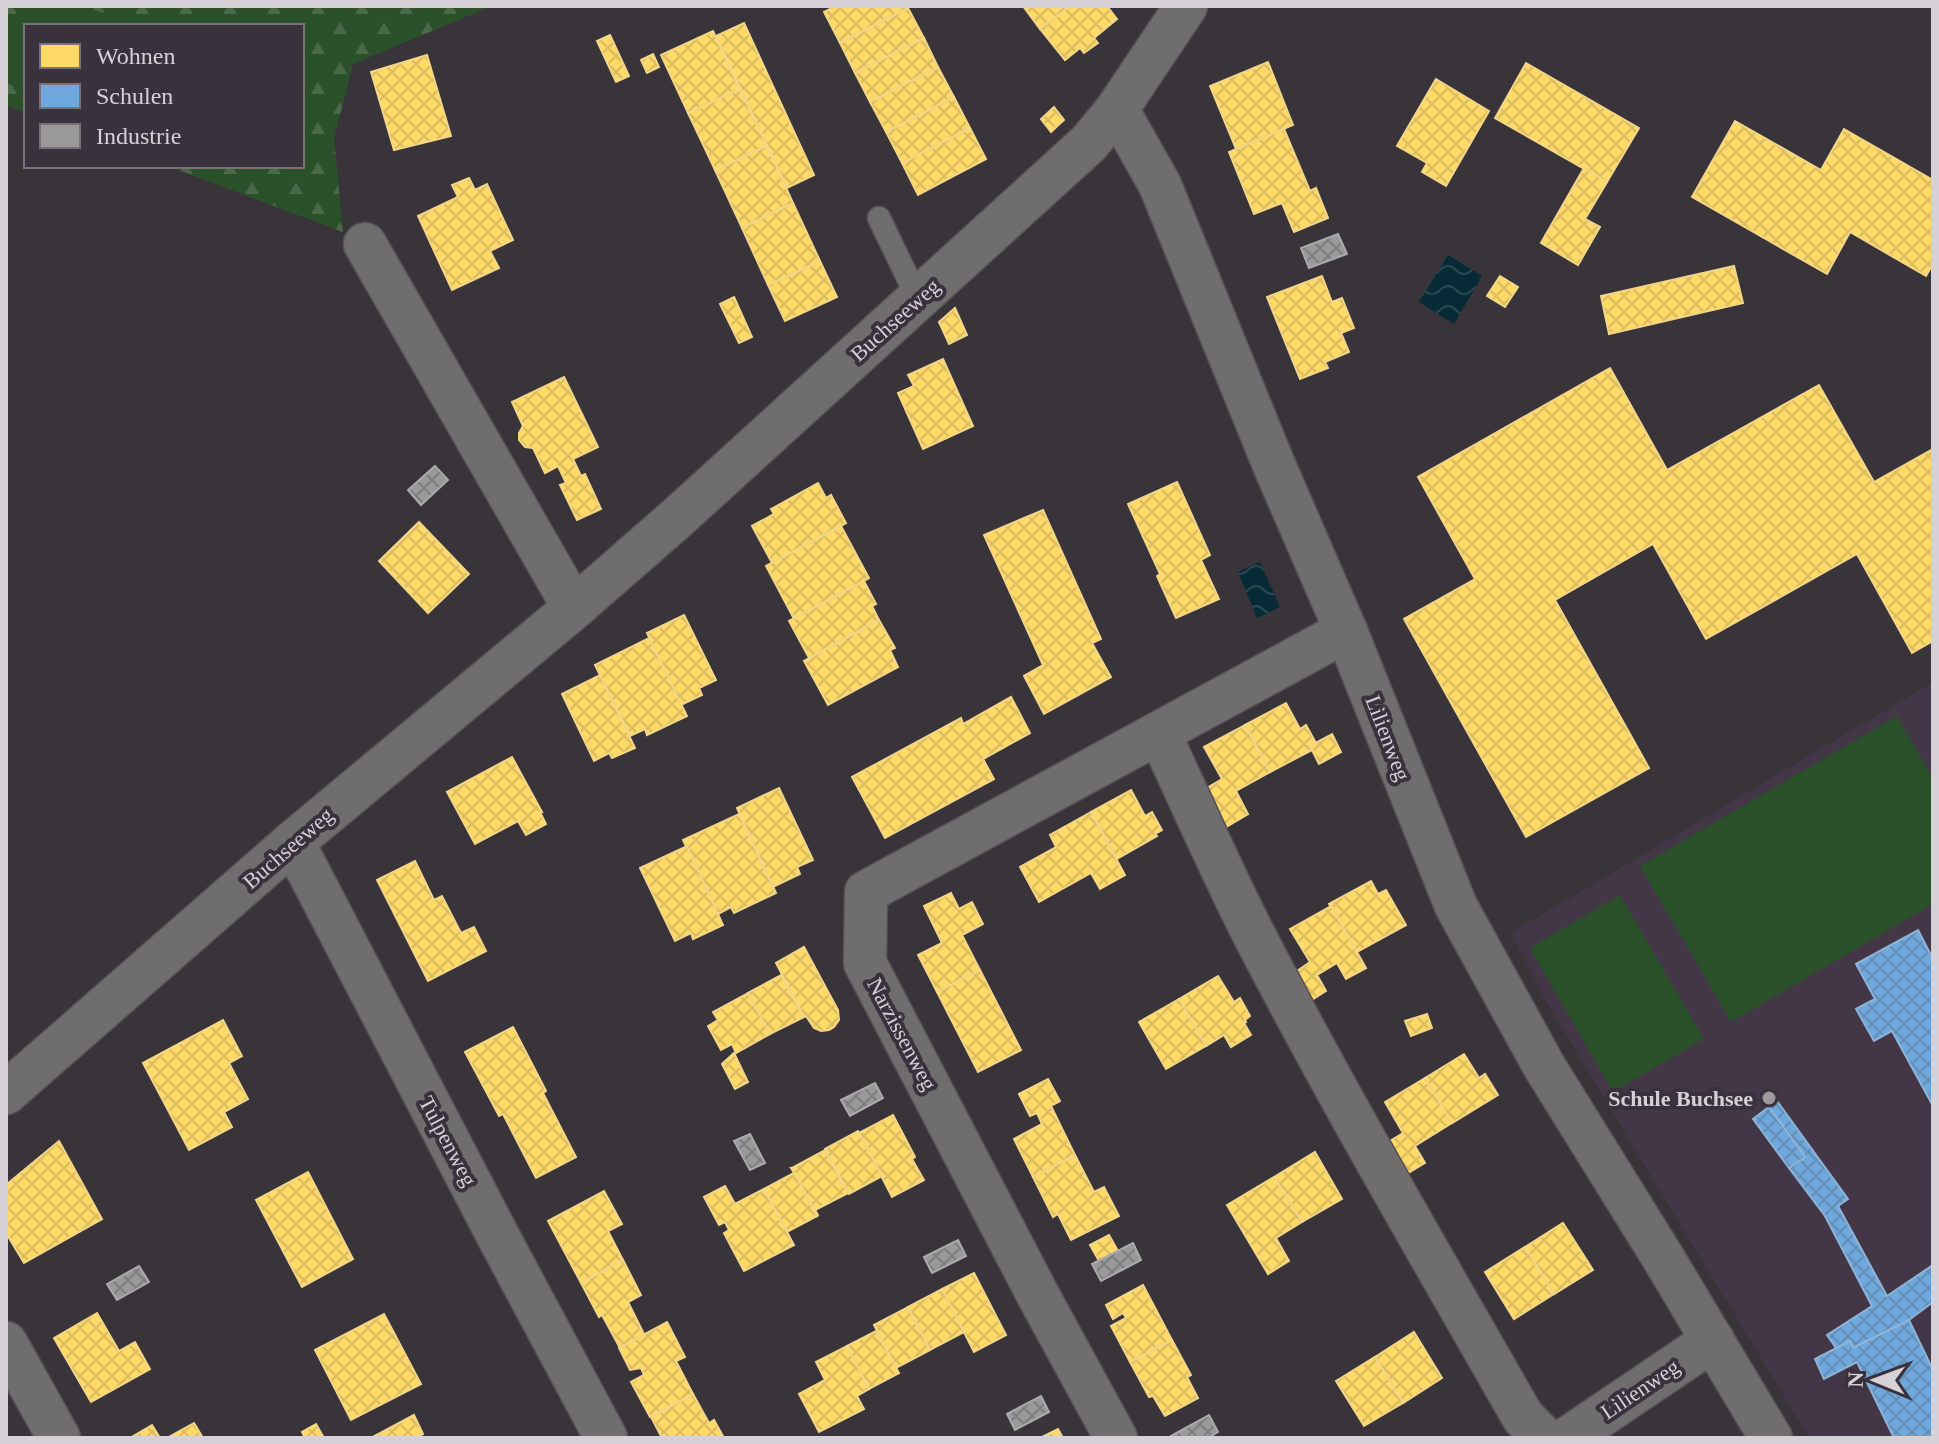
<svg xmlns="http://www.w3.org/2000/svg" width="1939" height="1444" viewBox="0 0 1939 1444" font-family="'Times New Roman',serif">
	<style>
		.built { fill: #433747 }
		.forest { fill: url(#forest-firs) }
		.park { fill: #2b512a }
		.water { fill: url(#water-waves) }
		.homes { fill: url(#homes-cross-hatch); stroke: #f3d688; stroke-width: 2 }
		.schools { fill: url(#schools-cross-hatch); stroke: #8eb4da; stroke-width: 2 }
		.industry { fill: url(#industry-cross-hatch); stroke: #abaaac; stroke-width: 2 }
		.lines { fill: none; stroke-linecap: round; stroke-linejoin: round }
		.service-casing { stroke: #545155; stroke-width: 25 }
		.minor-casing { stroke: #545155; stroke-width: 45 }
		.service { stroke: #706d6f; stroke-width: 22 }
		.minor { stroke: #706d6f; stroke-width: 42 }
		.poi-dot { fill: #9f99a0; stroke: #39313c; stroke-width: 3 }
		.labels { text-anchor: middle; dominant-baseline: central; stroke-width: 8; stroke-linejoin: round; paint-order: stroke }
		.street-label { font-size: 22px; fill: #d6d0d7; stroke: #39313c }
		.poi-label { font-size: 22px; font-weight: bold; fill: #d6d0d7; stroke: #39313c; text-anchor: end }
	</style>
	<defs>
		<pattern id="forest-firs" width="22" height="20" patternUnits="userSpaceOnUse" patternTransform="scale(2)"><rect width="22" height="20" fill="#2b512a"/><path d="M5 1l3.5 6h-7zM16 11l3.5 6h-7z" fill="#496948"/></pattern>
		<pattern id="water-waves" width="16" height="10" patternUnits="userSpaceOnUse" patternTransform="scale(2)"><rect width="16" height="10" fill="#062b37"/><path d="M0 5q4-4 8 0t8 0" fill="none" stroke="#2a4953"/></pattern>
		<pattern id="homes-cross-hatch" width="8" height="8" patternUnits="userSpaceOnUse" patternTransform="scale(2)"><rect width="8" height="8" fill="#ffd966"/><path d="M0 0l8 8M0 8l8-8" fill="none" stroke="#d9ba5e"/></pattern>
		<pattern id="schools-cross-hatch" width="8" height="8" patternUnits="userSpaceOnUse" patternTransform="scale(2)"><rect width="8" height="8" fill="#6fa8dc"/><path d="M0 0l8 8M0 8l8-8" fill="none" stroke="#638eb5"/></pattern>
		<pattern id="industry-cross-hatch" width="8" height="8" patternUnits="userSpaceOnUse" patternTransform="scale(2)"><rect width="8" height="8" fill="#999"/><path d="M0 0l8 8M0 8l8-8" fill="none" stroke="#7e7e7e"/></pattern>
	</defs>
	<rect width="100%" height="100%" fill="#383439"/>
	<polygon class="built" points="1933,682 1933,1438 1809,1438 1544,998 1511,933"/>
	<polygon class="forest" points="6,6 492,6 353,64 334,138 343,232 168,166 302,166 302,26 26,26 26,113 6,105"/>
	<g class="park">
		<polygon points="24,6 81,6 149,26 26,26 26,90 6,83 6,26"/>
		<polygon points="1897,716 1933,779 1933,904 1731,1022 1640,866"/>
		<polygon points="1620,895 1704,1039 1613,1092 1530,948"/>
	</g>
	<g class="water">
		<polygon points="1448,255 1482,276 1454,324 1419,302"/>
		<polygon points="1260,562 1280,607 1257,618 1238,572"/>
	</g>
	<g class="homes">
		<polygon points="836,6 908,6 908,8 840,43 824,12"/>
		<polygon points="1023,6 1070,6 1040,29"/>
		<polygon points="1070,6 1107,6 1117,19 1094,38 1098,43 1084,53 1080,48 1065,60 1040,29"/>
		<polygon points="908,8 924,38 855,73 840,43"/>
		<polygon points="744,23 814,175 787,188 716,36"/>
		<polygon points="713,31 740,89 688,113 661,55"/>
		<polygon points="610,35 629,76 616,82 597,41"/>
		<polygon points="924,38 938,67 870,102 855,73"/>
		<polygon points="653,54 659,67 647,73 641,60"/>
		<polygon points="427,55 451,136 394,150 371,72"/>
		<polygon points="1268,62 1293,125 1236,149 1210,86"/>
		<polygon points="1526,63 1639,128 1607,182 1495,118"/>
		<polygon points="938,67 954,97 886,132 870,102"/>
		<polygon points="1436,79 1489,111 1446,186 1422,172 1427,163 1397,146"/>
		<polygon points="740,89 767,146 715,170 688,113"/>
		<polygon points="954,97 970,128 902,163 886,132"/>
		<polygon points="1054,107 1064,120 1051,132 1041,119"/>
		<polygon points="1735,121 1821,170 1844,129 1933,180 1933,264 1926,276 1850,232 1827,274 1692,197"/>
		<polygon points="970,128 986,159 918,195 902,163"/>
		<polygon points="1284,129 1310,191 1316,188 1328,218 1294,232 1282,203 1254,214 1229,152"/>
		<polygon points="767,146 793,203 742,228 715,170"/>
		<polygon points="1584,168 1607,182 1585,219 1600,227 1578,265 1541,243"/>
		<polygon points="469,178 475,190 487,184 513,240 490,251 499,268 452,290 418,216 458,197 452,185"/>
		<polygon points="793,203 820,261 768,285 742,228"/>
		<polygon points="820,261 837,297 785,321 768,285"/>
		<polygon points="1734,266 1743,303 1609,334 1601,296"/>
		<polygon points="1322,276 1332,302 1342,298 1354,328 1341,333 1349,352 1325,362 1328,368 1300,379 1267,297"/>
		<polygon points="1500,276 1518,287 1505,307 1487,296"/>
		<polygon points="734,297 752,337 739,343 720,304"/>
		<polygon points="955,308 967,335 949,344 939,322"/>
		<polygon points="943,359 973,426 923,449 898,393 914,386 908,375"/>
		<polygon points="1610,368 1667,470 1819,385 1874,482 1933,449 1933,641 1912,653 1857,554 1706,639 1653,544 1555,600 1649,768 1526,837 1404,619 1475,579 1418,477"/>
		<polygon points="564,377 598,447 573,459 581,476 585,474 601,509 577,520 560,485 566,483 558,466 545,473 533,448 525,447 519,440 519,433 523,426 512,402"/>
		<polygon points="1177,482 1210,555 1201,560 1219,599 1176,618 1157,576 1160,574 1128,504"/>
		<polygon points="818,483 826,498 831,495 846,523 772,563 752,526 774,514 771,509"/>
		<polygon points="1043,510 1101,639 1092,643 1111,677 1044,714 1024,676 1043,665 984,535"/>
		<polygon points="419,522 469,574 428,613 379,561"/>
		<polygon points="841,526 869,578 794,619 766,566"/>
		<polygon points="864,581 876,604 872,606 879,620 809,658 789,621"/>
		<polygon points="684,615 716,680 699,688 702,695 681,705 647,633"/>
		<polygon points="879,620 895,648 890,650 898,667 828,705 804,661"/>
		<polygon points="649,638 687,716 647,735 645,729 630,736 595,665"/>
		<polygon points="600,675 635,748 612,758 609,753 594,761 562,694"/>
		<polygon points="1011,697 1030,733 983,759 994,779 885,838 852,777 961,718 963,724"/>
		<polygon points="1286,703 1300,729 1306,725 1316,743 1310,746 1312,750 1270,772 1245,725"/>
		<polygon points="1245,725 1270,772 1236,791 1248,814 1226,827 1205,789 1222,779 1204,747"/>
		<polygon points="1332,734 1341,752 1319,764 1310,746"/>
		<polygon points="512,757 542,812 540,812 546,824 526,835 518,821 475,844 447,792"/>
		<polygon points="779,788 813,860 797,867 800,874 773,887 737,808"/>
		<polygon points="1131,790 1145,816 1152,812 1162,830 1155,834 1157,836 1117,859 1091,812"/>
		<polygon points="1091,812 1125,875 1100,889 1091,873 1039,902 1020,867 1056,847 1050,835"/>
		<polygon points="739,814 776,893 734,913 731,907 718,914 683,840"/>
		<polygon points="687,846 723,925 693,939 691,933 675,941 640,868"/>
		<polygon points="415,861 434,900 442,896 461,933 474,927 486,951 428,981 377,880"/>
		<polygon points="1371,881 1378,894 1386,890 1406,925 1357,952 1329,904"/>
		<polygon points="951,893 959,909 972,902 983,924 962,935 980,970 937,992 918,955 942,943 924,906"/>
		<polygon points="1331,906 1366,968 1346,979 1337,963 1317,975 1326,991 1310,1001 1294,973 1310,962 1290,929"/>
		<polygon points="804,947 838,1010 839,1020 834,1027 829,1030 821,1031 814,1028 806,1016 804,1017 776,963"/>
		<polygon points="980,970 1021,1050 978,1072 937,992"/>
		<polygon points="781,975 804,1017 770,1034 748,993"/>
		<polygon points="1218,976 1234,1002 1240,998 1250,1016 1245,1020 1246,1022 1244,1023 1251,1035 1231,1047 1224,1035 1206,1046 1179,999"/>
		<polygon points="748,993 770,1034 736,1053 732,1044 721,1050 708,1026 718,1020 713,1012"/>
		<polygon points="1179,999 1206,1046 1166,1069 1139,1022"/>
		<polygon points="1427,1014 1432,1028 1411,1036 1405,1021"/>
		<polygon points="223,1020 242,1056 229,1063 248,1099 224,1112 232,1127 189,1150 143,1063"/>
		<polygon points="513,1027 546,1091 543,1093 576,1157 536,1178 503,1114 499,1116 465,1052"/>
		<polygon points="734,1053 748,1082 735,1089 722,1064"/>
		<polygon points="1464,1054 1479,1078 1485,1074 1498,1095 1452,1123 1425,1078"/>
		<polygon points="1425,1078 1452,1123 1415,1146 1425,1163 1405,1175 1385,1144 1403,1133 1385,1102"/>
		<polygon points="1048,1079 1060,1101 1051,1106 1075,1155 1033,1177 1014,1139 1042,1124 1037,1113 1030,1116 1019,1094"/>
		<polygon points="893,1115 915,1157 912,1159 924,1180 892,1197 859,1133"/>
		<polygon points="858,1131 882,1176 849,1194 825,1149"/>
		<polygon points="59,1141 102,1219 24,1263 6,1233 6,1185"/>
		<polygon points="825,1150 848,1193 815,1210 818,1215 817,1216 792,1168"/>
		<polygon points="1315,1152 1342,1199 1302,1222 1274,1177"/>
		<polygon points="1075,1155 1094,1192 1104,1187 1119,1216 1071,1240 1058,1214 1053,1217 1033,1177"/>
		<polygon points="791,1168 792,1168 817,1216 787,1232 764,1189 794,1173"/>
		<polygon points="308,1172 353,1259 302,1287 256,1200"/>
		<polygon points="1274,1177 1302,1222 1276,1238 1289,1261 1268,1274 1227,1205"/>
		<polygon points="725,1186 735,1204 764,1189 794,1245 744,1271 724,1233 729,1230 725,1222 719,1225 704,1197"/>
		<polygon points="604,1191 622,1224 608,1231 623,1260 581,1283 548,1221"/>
		<polygon points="1563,1223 1593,1270 1554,1294 1525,1247"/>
		<polygon points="1109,1235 1118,1251 1099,1261 1090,1245"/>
		<polygon points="1525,1247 1554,1294 1514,1319 1485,1272"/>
		<polygon points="623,1260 641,1295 628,1302 644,1334 620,1348 602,1315 599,1317 581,1283"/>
		<polygon points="974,1273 1006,1335 974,1352 942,1289"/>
		<polygon points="1143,1285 1172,1340 1130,1362 1111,1326 1126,1318 1123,1313 1113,1319 1106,1305"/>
		<polygon points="942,1289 964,1332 930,1350 908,1307"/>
		<polygon points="908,1307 930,1350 896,1368 874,1325"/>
		<polygon points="97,1313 119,1351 135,1342 150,1369 91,1402 54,1338"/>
		<polygon points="384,1314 421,1384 351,1420 315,1350"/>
		<polygon points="667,1322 685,1357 676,1361 693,1394 650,1417 631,1382 644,1375 641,1368 630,1370 619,1348"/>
		<polygon points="876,1331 899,1373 869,1389 847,1346"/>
		<polygon points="1414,1332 1442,1378 1403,1403 1375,1357"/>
		<polygon points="1172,1340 1191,1375 1187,1377 1198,1398 1165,1416 1153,1396 1149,1397 1130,1362"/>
		<polygon points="847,1346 869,1389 857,1396 864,1409 819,1432 799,1394 825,1380 816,1362"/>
		<polygon points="1375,1357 1403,1403 1364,1426 1336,1381"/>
		<polygon points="693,1394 709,1423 714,1420 724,1438 662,1438 651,1417"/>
		<polygon points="414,1415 423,1434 415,1438 371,1438"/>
		<polygon points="194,1423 203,1438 167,1438"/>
		<polygon points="316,1424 324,1438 305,1438 302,1432"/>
		<polygon points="152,1425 160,1438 130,1438"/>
		<polygon points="1058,1429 1063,1438 1040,1438"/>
	</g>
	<g class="schools">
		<polygon points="1918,930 1933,959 1933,1106 1892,1031 1874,1041 1856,1009 1875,999 1856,964"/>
		<polygon points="1777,1101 1848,1199 1838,1206 1887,1296 1933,1265 1933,1302 1909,1320 1853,1348 1850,1341 1836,1348 1827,1335 1872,1306 1825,1216 1789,1168 1805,1157 1769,1107"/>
		<polygon points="1769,1107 1805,1157 1789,1168 1753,1119"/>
		<polygon points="1909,1320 1933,1370 1933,1438 1894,1438 1857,1362 1824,1379 1815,1359 1850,1341 1853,1348"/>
	</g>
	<g class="industry">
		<polygon points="1338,234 1347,254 1309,268 1301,248"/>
		<polygon points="435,466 448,480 421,505 408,490"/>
		<polygon points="875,1083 883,1098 850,1116 841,1100"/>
		<polygon points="750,1134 765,1163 750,1170 734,1141"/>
		<polygon points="958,1240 966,1256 932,1273 924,1257"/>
		<polygon points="1133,1243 1141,1260 1101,1281 1092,1264"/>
		<polygon points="139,1266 149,1282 117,1300 107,1284"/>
		<polygon points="1041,1396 1049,1412 1015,1430 1007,1414"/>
		<polygon points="1209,1415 1218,1432 1208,1438 1172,1438 1171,1436"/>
	</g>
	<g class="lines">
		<defs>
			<polyline id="service" points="879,218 918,299"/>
			<g id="minor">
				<polyline points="1117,109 1160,185 1274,465 1346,631 1456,906 1544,1066 1662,1256 1771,1438"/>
				<polyline points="365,244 574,608"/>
				<path d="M1159,733C1190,799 1219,866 1252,931C1337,1096 1431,1256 1523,1417L1544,1438"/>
				<polyline points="293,842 498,1236 606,1438"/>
				<polyline points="6,1093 293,842 574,608 677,518 1089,143 1117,109 1186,6"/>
				<polyline points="6,1343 59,1438"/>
				<polyline points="1116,1438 1039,1297 865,963 866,892 1346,631"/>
				<polyline points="1568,1438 1713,1340"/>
			</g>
		</defs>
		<use href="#service" class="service-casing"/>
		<use href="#minor" class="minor-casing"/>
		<use href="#service" class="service"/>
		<use href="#minor" class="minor"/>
	</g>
	<circle class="poi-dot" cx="1769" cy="1098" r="8"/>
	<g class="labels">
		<g class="street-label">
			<text transform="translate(895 320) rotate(-42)">Buchseeweg</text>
			<text transform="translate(1388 738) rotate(69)">Lilienweg</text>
			<text transform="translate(288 848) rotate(-41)">Buchseeweg</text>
			<text transform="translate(902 1034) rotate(62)">Narzissenweg</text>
			<text transform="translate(448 1141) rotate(62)">Tulpenweg</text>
			<text transform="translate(1640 1389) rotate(-34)">Lilienweg</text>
		</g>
		<g class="poi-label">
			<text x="1753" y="1098">Schule Buchsee</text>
		</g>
	</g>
	<rect width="1939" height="1444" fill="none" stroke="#d6d0d7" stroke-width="16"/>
	<rect x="24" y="24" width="280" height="144" fill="#39313c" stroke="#78717a" stroke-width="2"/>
	<rect x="40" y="44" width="40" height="24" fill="#ffd966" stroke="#78717a" stroke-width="2"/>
	<text x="96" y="64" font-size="24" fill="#d6d0d7">Wohnen</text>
	<rect x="40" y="84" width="40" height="24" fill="#6fa8dc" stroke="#78717a" stroke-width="2"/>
	<text x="96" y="104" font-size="24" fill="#d6d0d7">Schulen</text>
	<rect x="40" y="124" width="40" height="24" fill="#999999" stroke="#78717a" stroke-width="2"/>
	<text x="96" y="144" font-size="24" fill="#d6d0d7">Industrie</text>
	<g transform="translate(1875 1380) rotate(271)" stroke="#39313c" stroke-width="6" paint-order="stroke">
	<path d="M0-6L14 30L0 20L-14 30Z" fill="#d6d0d7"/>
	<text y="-12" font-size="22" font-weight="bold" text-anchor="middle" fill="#d6d0d7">N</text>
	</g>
</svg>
